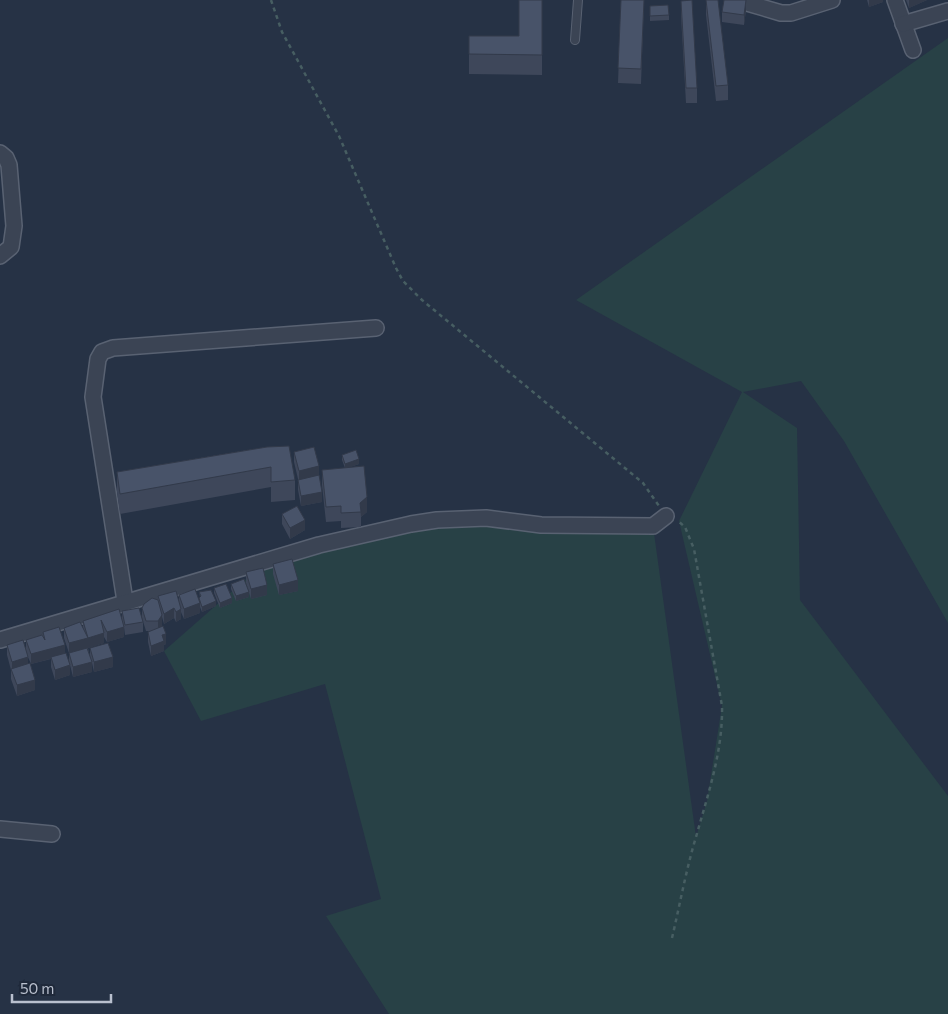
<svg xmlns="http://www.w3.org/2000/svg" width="948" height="1014" viewBox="0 0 948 1014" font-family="Commissioner,sans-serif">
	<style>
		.green { fill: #284146 }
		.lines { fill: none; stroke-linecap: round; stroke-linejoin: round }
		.lane-casing { stroke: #596272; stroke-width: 10 }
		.street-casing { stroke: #596272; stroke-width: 18 }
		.path { stroke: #475e62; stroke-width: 2.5; stroke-dasharray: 4 4; stroke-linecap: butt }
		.lane { stroke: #3b4454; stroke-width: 8 }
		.street { stroke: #3b4454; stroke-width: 15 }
		.wall { fill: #3e475a }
		.shaded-wall { fill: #323a4a }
		.building { fill: #485369; stroke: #323a4a }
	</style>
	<rect width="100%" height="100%" fill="#263245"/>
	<polygon class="green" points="948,38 948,623 844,441 801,381 743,392 797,428 800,600 948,796 948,1014 389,1014 326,916 381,899 325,684 201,721 164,651 270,558 459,518 653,526 696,837 707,801 722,706 679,521 742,392 576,300"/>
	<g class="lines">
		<defs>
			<polyline id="lane" points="575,40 578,0"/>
			<g id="street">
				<polyline points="737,0 781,13 791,13 832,0"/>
				<polyline points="895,0 913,50"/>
				<polyline points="903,24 948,11"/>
				<polyline points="0,153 6,158 9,165 14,226 11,247 0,256"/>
				<polyline points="125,601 93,397 98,359 102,352 113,348 376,328"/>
				<polyline points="0,640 319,545 411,524 437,520 486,518 541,525 653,526 666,516"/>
				<polyline points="0,829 52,834"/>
			</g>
		</defs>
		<use href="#lane" class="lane-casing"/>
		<use href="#street" class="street-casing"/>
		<g class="path">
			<polyline points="271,0 282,32 339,136 396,268 403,281 422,300 643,483 659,506"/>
			<path d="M672,938C680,904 686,870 696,837C708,794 723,751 722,706L694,549L685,527L678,521"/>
		</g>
		<use href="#lane" class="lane"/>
		<use href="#street" class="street"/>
	</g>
	<g class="wall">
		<polygon points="542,0 542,75 469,74 469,36 519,36"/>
		<polygon points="621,0 644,0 641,84 618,83"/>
		<polygon points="706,0 728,85 728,100 716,101 706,15"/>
		<polygon points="867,0 883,0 883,2 869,7"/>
		<polygon points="906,0 927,0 909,8"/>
		<polygon points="681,1 697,88 697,103 686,103 681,16"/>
		<polygon points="650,6 669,15 669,20 650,21"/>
		<polygon points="746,10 744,25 722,22 722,12"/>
		<polygon points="267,447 295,480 295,500 271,502 271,487 120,514 117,492 117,472"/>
		<polygon points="294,452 319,476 322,502 301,506 298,490 298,479 294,462"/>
		<polygon points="342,455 359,464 350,467 367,512 361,517 361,527 341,528 341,521 326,522 322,485 322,470 345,468 342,460"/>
		<polygon points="282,514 305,530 290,539 282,524"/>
		<polygon points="273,564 298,591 279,595 273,574"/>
		<polygon points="246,572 267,595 251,599 246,583"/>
		<polygon points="231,584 249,597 236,601 231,589"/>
		<polygon points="214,588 232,603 220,608 214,593"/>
		<polygon points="199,592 216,606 202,612 200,607 200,613 184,619 181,612 181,619 176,622 174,618 164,624 162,617 162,625 160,627 166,644 164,645 164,651 151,656 148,642 148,632 151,631 146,631 142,618 142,608 158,601 158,596 179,600 179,595 199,599 200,597"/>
		<polygon points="122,611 143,622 143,632 125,635 124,627 124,637 107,642 104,637 104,643 88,648 90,657 90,648 113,667 94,672 92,663 92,672 73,677 70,665 70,675 55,680 51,667 51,659 31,664 28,657 28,664 35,690 17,696 11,679 11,670 7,655 7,645 26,649 26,640 43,636 43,632 65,653 69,663 69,653 64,638 64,628 83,629 83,621 122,621"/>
	</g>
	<g class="shaded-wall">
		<polygon points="746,0 746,10 744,25 744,15"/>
		<polygon points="869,0 883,0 883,2 869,7"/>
		<polygon points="909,0 927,0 909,8"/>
		<polygon points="359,459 359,464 345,469 345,464"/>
		<polygon points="319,466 319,476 299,481 299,471"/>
		<polygon points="322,492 322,502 301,506 301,496"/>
		<polygon points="367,497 367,512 361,517 360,503"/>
		<polygon points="305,520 305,530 290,539 290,528"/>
		<polygon points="298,580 298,591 279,595 279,585"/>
		<polygon points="267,585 267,595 251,599 251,589"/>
		<polygon points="249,592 249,597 236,601 236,596"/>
		<polygon points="232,598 232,603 220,608 220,603"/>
		<polygon points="216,601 216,606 202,612 202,607"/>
		<polygon points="200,603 200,613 184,619 184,609"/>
		<polygon points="174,608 174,618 164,624 164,614"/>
		<polygon points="181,609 181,619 176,622 176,612"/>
		<polygon points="162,615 162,625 158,631 158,621"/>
		<polygon points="124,627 124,637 107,642 107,632"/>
		<polygon points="104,633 104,643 88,648 88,638"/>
		<polygon points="166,634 166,644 164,645 164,651 151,656 151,646 162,635"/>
		<polygon points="88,638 88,648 69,653 69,643"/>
		<polygon points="65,645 65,655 31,664 31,654"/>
		<polygon points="28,657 28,667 12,672 12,662"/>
		<polygon points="113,657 113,667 94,672 94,662"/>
		<polygon points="92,662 92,672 73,677 73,667"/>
		<polygon points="70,665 70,675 55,680 55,670"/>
		<polygon points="35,680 35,690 17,696 17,685"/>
	</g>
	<g class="building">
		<polygon points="519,0 542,0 542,55 469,54 469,36 519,36"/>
		<polygon points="621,0 644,0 641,69 618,68"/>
		<polygon points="692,0 697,88 686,88 681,1"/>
		<polygon points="706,0 718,0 728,85 716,86"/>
		<polygon points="724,0 746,0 744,15 722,12"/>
		<polygon points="668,5 669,15 650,16 650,6"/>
		<polygon points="289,446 295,480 271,482 271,467 120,494 117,472 267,447"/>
		<polygon points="314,447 319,466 299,471 294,452"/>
		<polygon points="356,450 359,459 345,464 342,455"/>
		<polygon points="364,466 367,497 360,503 361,512 341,513 341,506 326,507 322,470"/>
		<polygon points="319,475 322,492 301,496 298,480"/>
		<polygon points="297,506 305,520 290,528 282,514"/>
		<polygon points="292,559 298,580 279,585 273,564"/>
		<polygon points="263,568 267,585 251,589 246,572"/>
		<polygon points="244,579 249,592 236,596 231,584"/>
		<polygon points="226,584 232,598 220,603 214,588"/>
		<polygon points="195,589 200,603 184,609 179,595"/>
		<polygon points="211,590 216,601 202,607 199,598 201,596 199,592"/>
		<polygon points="176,591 181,609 176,612 174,608 164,614 158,596"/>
		<polygon points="152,598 158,600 162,615 158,621 146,621 142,608 144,604"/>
		<polygon points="139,608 143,622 125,625 122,611"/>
		<polygon points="119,609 124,627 107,632 101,620 104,633 88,638 83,621"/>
		<polygon points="80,622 88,638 69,643 64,628"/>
		<polygon points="163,626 166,634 162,635 164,641 151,646 148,632"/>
		<polygon points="59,627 65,645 31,654 26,640 42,635 45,640 43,632"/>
		<polygon points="23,640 28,657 12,662 7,645"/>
		<polygon points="108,643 113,657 94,662 90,648"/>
		<polygon points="87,648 92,662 73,667 69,653"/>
		<polygon points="66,653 70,665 55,670 51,657"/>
		<polygon points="30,663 35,680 17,685 11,669"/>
	</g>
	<path d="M12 994v8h99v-8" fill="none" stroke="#b9c0ce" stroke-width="2.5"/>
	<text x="20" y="994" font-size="15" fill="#b9c0ce" stroke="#1f293a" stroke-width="4" paint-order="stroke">50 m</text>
</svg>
